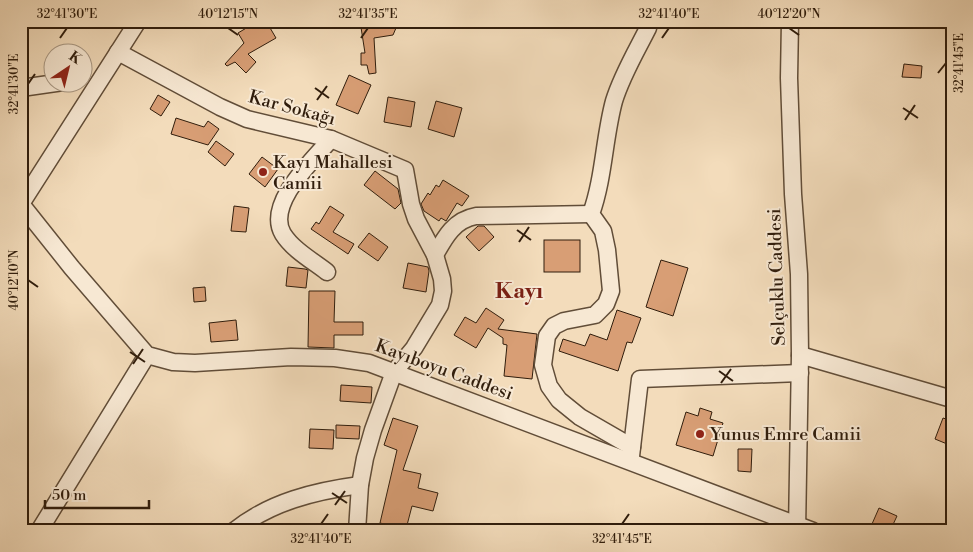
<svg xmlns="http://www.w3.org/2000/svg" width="973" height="552" viewBox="0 0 973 552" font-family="'Libre Bodoni',serif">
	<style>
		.building { fill: #d89e75; stroke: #301d0c }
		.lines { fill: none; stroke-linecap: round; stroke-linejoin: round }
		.minor-casing { stroke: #614d38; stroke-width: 19 }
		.minor { stroke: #f7e8d3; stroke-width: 16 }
		.ticks { fill: none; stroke: #301d0c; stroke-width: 2 }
		.poi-dot { fill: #8f2418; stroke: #f7e8d3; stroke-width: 2 }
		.labels { text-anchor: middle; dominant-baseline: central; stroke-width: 4; stroke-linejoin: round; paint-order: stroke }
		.street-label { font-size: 18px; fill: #301d0c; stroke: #f7e8d3 }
		.poi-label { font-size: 18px; fill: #301d0c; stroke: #f7e8d3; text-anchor: start }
		.district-label { font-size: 22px; font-weight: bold; fill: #7a1f14; stroke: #f7e8d3 }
		.neatline { fill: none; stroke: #301d0c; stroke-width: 2 }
		.ticks-label { font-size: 12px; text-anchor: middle; fill: #301d0c }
	</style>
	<rect width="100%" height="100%" fill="#f3dcbb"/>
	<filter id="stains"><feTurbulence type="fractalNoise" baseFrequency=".004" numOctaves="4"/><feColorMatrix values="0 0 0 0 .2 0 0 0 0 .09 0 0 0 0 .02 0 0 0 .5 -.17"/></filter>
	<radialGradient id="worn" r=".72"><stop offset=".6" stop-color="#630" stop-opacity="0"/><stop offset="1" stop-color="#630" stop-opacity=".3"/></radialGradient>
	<g class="building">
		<polygon points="258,21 266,21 276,38 248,54 256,62 246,73 235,62 227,66 225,64 244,43 238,33"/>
		<polygon points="360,21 399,21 393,35 374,38 376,73 369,74 367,65 361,65 361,53 365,53"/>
		<polygon points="904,64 922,66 921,78 902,77"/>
		<polygon points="349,75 371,85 358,114 336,105"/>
		<polygon points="158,95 170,102 161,116 150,109"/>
		<polygon points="388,97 415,102 411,127 384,122"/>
		<polygon points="436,101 462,108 454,137 428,129"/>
		<polygon points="176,118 204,127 208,121 219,129 208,145 171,134"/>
		<polygon points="216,141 234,154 225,166 208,152"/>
		<polygon points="262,157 278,169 265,187 249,174"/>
		<polygon points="375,171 398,189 401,203 395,209 364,185"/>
		<polygon points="443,180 469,196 462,206 457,203 446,221 441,218 439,221 424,211 421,204 428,193 430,195 436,185 439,187"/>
		<polygon points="234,206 249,208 246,232 231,231"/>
		<polygon points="330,206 344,215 333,232 354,244 348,254 311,229 316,222 319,224"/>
		<polygon points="478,226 484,226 494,237 479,251 466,237"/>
		<polygon points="369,233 388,247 378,261 358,247"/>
		<rect x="544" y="240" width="36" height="32"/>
		<polygon points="661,260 688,268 673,316 646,307"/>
		<polygon points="408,263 428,267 429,271 426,292 403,288"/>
		<polygon points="288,267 305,269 308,270 306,288 286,286"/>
		<polygon points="205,287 206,301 194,302 193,288"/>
		<polygon points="309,291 335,291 334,322 363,322 363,335 334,335 334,348 308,347"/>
		<polygon points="486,308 504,320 498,329 537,334 532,379 504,376 507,345 503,344 503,338 488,328 476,348 454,335 465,317 476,323"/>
		<polygon points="617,310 641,318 632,343 627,342 618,371 559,351 563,339 585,346 590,334 607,340"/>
		<polygon points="236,320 238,340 211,342 209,323"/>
		<polygon points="341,385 372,387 371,403 340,401"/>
		<polygon points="700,408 712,412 710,419 723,423 713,456 676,445 686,412 698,416"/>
		<polygon points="393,418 418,426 403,470 421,474 418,488 438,493 433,511 412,506 406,529 380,523 397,450 384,445"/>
		<polygon points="943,418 952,421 952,446 935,439"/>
		<polygon points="336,425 360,426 359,439 336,438"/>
		<polygon points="310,429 334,430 333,449 309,448"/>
		<polygon points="738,449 752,449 751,472 738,471"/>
		<polygon points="879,508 897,516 890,531 872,524"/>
	</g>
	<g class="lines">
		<defs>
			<g id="minor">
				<polyline points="790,21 789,78 793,194 799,274 800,355 797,531"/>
				<polyline points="118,52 220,107 247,119 331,139 405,170 411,204 416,219 435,255 442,279 443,291 440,305 414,348 394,372 373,430 365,458 360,485 357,531"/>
				<polyline points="21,88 63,82"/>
				<polyline points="21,204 72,268 147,355 173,362 195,363 291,357 335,358 369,363 813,531"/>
				<polyline points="21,204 138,21"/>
				<path d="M435,255C445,237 454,220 476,216L591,214"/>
				<path d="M327,272C313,261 293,250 283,234C265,204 314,159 331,139"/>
				<polyline points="800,355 952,399"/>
				<path d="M632,447L580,417L559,400L549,386L543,365L547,336L554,326L564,321L595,315L606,304L611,291L607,250L603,231L591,214C604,178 604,138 614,101C622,75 636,52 648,28"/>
				<polyline points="631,456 640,379 800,373"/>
				<polyline points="39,531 147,355"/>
				<path d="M234,531C270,502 315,491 360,485"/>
			</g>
		</defs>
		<use href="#minor" class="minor-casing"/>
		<use href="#minor" class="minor"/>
	</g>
	<path class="ticks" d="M228,28L238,35M789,28L799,35M60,38L67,28M361,38L368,28M662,38L669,28M938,73L946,63M28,84L35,74M315,88L329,98M317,100L327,86M903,108L918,118M905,120L915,105M517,230L531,240M519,242L529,227M28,280L38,287M130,352L145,362M133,364L143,349M719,371L733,381M721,383L731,369M332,493L347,503M335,505L345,491M321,524L328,514M622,524L629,514"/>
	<g class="poi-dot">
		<circle cx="263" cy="172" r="5"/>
		<circle cx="700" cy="434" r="5"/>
	</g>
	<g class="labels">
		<g class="street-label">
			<text transform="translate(292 108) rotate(15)">Kar Sokağı</text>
			<text transform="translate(777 277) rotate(-92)">Selçuklu Caddesi</text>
			<text transform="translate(444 370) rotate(20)">Kayıboyu Caddesi</text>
		</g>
		<g class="poi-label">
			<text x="273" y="162">Kayı Mahallesi<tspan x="273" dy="21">Camii</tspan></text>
			<text x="710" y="434">Yunus Emre Camii</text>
		</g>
		<g class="district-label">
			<text x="519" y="291">Kayı</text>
		</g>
	</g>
	<rect width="973" height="552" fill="none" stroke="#f3dcbb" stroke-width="55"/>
	<g transform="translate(68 68) rotate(35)"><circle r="24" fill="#f7e8d3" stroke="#a79783"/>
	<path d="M0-4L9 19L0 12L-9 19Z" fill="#8f2418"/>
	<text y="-8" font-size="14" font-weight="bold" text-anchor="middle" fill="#301d0c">K</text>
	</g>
	<path d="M45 500v8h104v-8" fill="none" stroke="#301d0c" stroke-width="2.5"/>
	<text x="52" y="500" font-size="15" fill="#301d0c" stroke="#f7e8d3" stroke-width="4" paint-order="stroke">50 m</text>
	<rect x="28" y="28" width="918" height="496" class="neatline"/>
	<g class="ticks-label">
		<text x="67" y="18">32°41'30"E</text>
		<text x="228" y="18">40°12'15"N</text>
		<text x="368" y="18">32°41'35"E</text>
		<text x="669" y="18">32°41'40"E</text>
		<text x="789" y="18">40°12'20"N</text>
		<text transform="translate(959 63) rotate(-90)" y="4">32°41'45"E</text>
		<text transform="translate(14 84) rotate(-90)" y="4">32°41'30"E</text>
		<text transform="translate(14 280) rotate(-90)" y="4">40°12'10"N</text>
		<text x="321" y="543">32°41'40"E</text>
		<text x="622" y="543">32°41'45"E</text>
	</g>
	<rect width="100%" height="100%" filter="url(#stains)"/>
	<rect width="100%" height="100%" fill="url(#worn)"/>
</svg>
